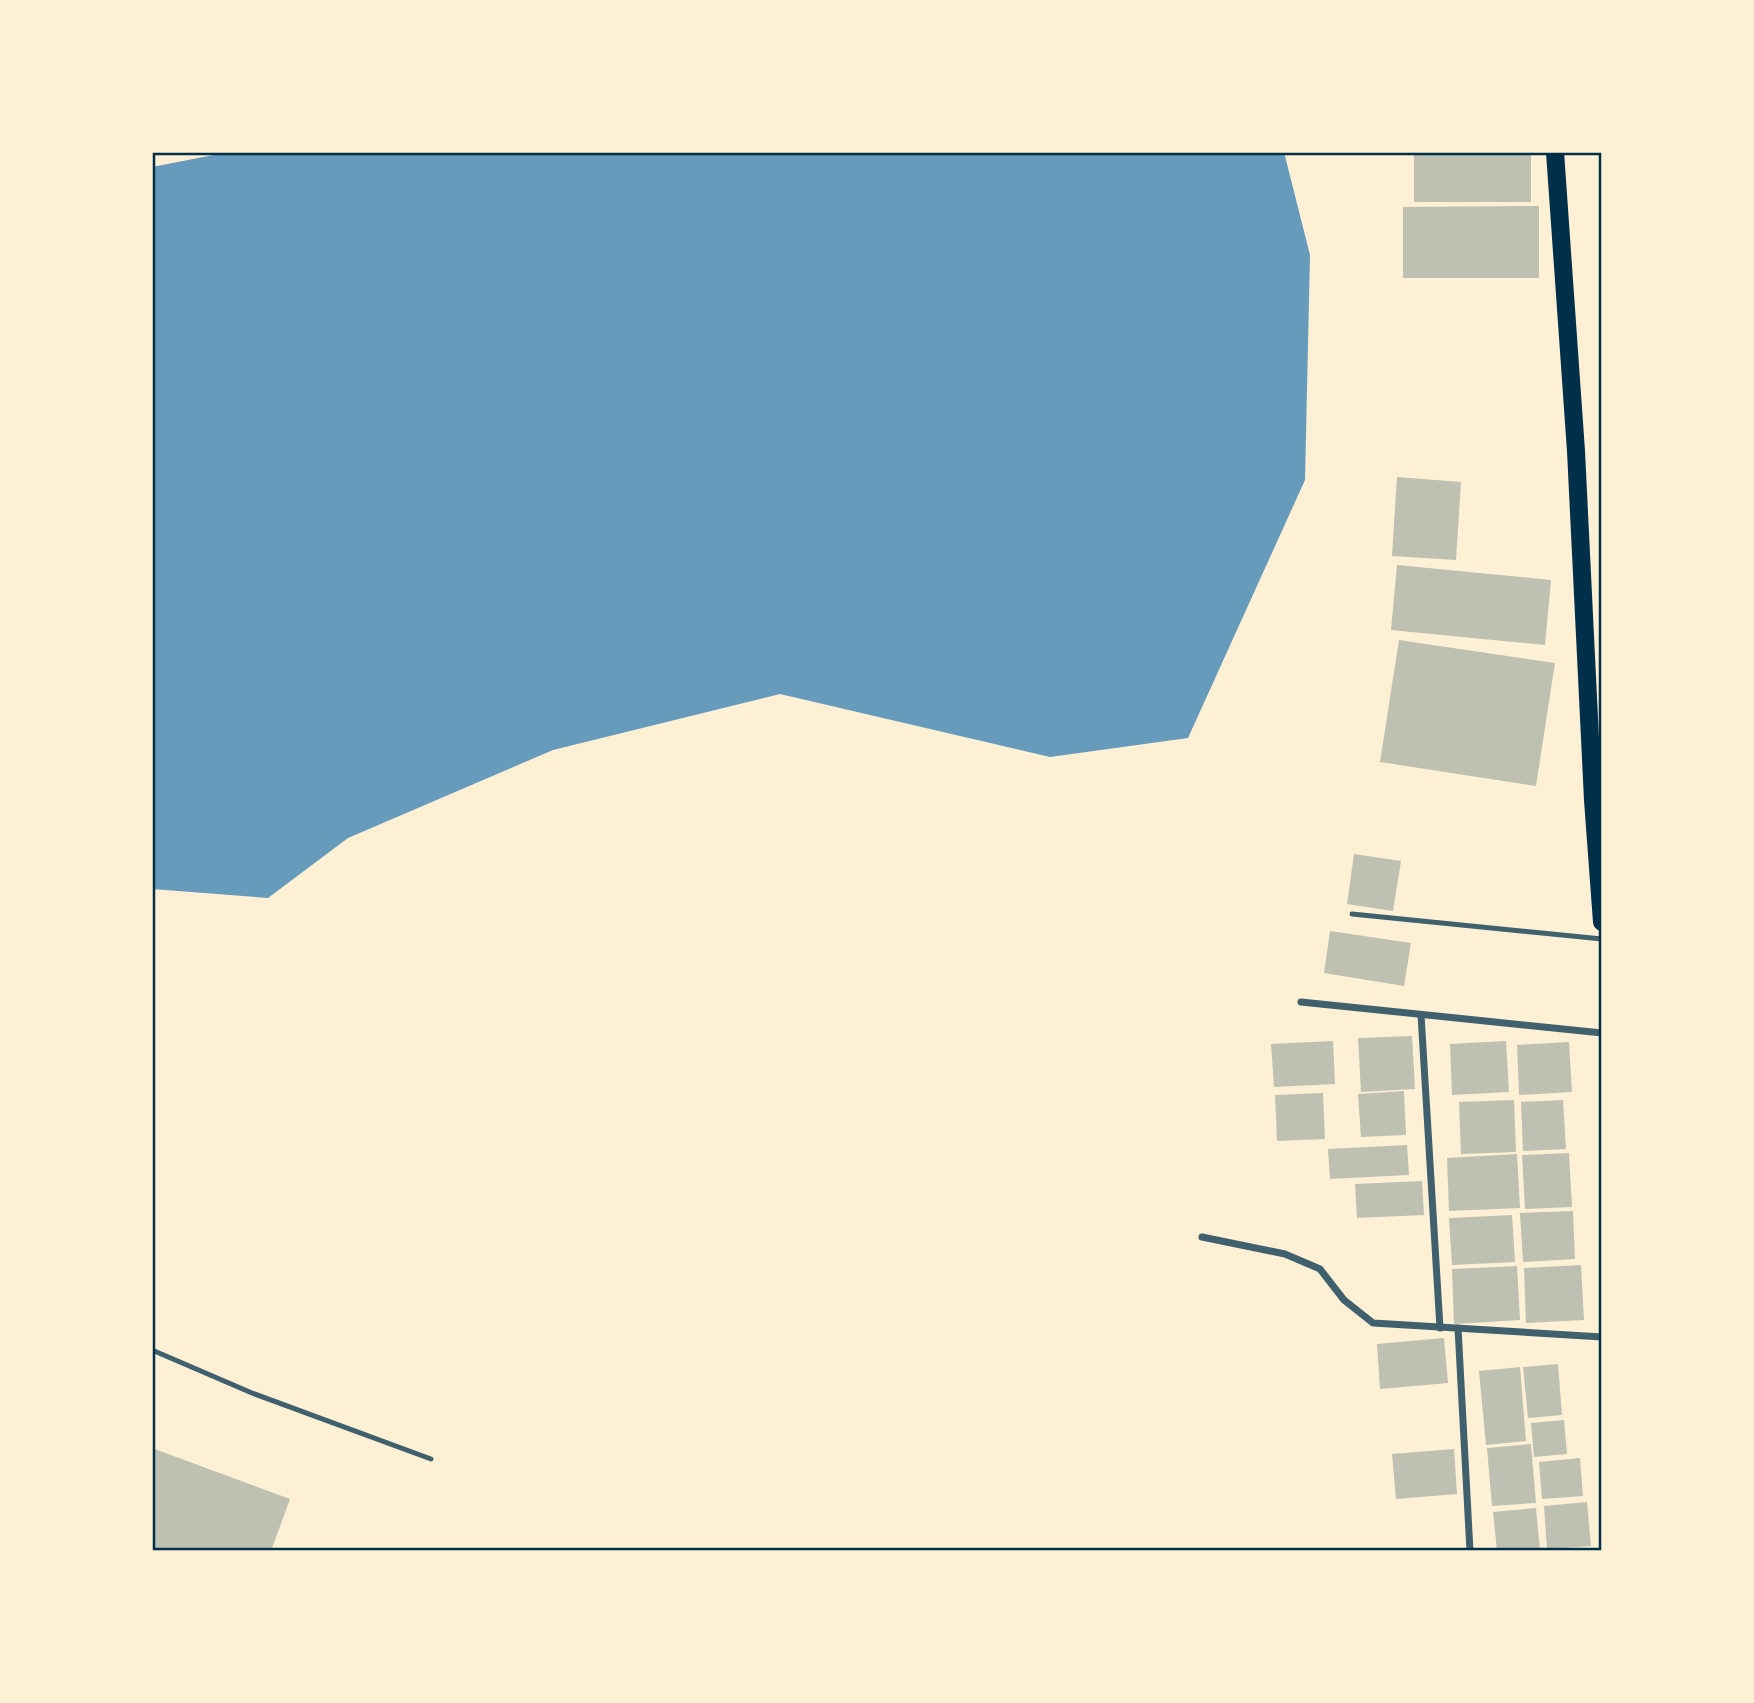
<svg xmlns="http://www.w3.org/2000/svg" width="1754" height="1703" viewBox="0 0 1754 1703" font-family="'Space Grotesk',sans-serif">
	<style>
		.water { fill: #669bbc }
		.building { fill: #bec0b2 }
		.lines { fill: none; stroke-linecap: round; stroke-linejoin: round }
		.service { stroke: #3f606c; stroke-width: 5 }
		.minor { stroke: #3f606c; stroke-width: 7 }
		.primary { stroke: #003049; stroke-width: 18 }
		.neatline { fill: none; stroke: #003049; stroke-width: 2.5 }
	</style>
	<rect width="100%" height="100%" fill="#fdf0d5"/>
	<polygon class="water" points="229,152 1284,152 1310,255 1305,480 1188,738 1050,757 780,694 553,750 348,838 268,898 152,889 152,167"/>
	<g class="building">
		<rect x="1414" y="152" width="117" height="50"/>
		<polygon points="1539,206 1539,278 1403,278 1403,207"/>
		<polygon points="1397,477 1461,482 1456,560 1392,556"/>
		<polygon points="1397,565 1551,580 1545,645 1391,630"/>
		<polygon points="1399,640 1555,663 1536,786 1380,762"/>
		<polygon points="1354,854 1401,861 1393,911 1347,904"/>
		<polygon points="1330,931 1411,943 1404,986 1324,973"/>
		<polygon points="1412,1036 1415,1089 1361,1092 1358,1038"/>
		<polygon points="1333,1041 1335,1084 1274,1087 1271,1044"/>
		<polygon points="1506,1041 1509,1092 1452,1095 1450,1044"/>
		<polygon points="1569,1042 1572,1092 1519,1095 1517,1045"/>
		<polygon points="1404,1091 1406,1135 1361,1137 1358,1094"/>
		<polygon points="1323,1093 1325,1139 1277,1141 1275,1095"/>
		<polygon points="1514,1100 1516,1152 1461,1154 1459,1102"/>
		<polygon points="1563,1100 1566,1149 1523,1151 1521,1102"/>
		<polygon points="1407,1145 1409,1175 1330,1179 1328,1149"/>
		<polygon points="1569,1153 1572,1207 1525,1209 1522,1155"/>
		<polygon points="1517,1154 1520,1208 1449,1211 1447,1158"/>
		<polygon points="1422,1181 1424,1215 1357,1218 1355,1184"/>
		<polygon points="1573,1211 1575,1259 1523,1262 1520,1213"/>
		<polygon points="1512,1215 1515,1262 1452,1265 1449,1218"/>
		<polygon points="1581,1265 1584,1320 1526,1323 1524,1268"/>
		<polygon points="1517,1266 1520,1320 1454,1324 1452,1269"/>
		<polygon points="1444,1338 1448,1383 1380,1389 1377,1344"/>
		<polygon points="1558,1364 1562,1415 1528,1418 1523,1367"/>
		<polygon points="1520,1367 1526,1441 1486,1445 1479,1371"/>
		<polygon points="1564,1420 1567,1454 1534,1457 1531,1423"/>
		<polygon points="1531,1444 1536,1503 1492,1506 1487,1448"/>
		<polygon points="152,1448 290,1499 271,1551 152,1551"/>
		<polygon points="1454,1449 1457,1494 1396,1499 1392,1454"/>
		<polygon points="1580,1458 1583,1496 1542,1499 1539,1462"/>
		<polygon points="1587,1502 1591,1546 1547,1549 1544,1506"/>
		<polygon points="1536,1508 1540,1551 1497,1551 1493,1512"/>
	</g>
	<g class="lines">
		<g class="service">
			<polyline points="1352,914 1602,939"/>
			<polyline points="152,1350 252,1393 431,1459"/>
		</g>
		<g class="minor">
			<polyline points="1301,1002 1602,1033"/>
			<polyline points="1421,1015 1440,1328"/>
			<polyline points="1202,1237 1285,1254 1320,1269 1344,1300 1373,1323 1602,1337"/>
			<polyline points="1458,1328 1470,1551"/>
		</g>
		<polyline class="primary" points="1555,152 1576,451 1593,800 1602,922"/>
	</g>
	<rect width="1754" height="1703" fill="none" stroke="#fdf0d5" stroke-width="308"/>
	<rect x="154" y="154" width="1446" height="1395" class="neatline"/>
</svg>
